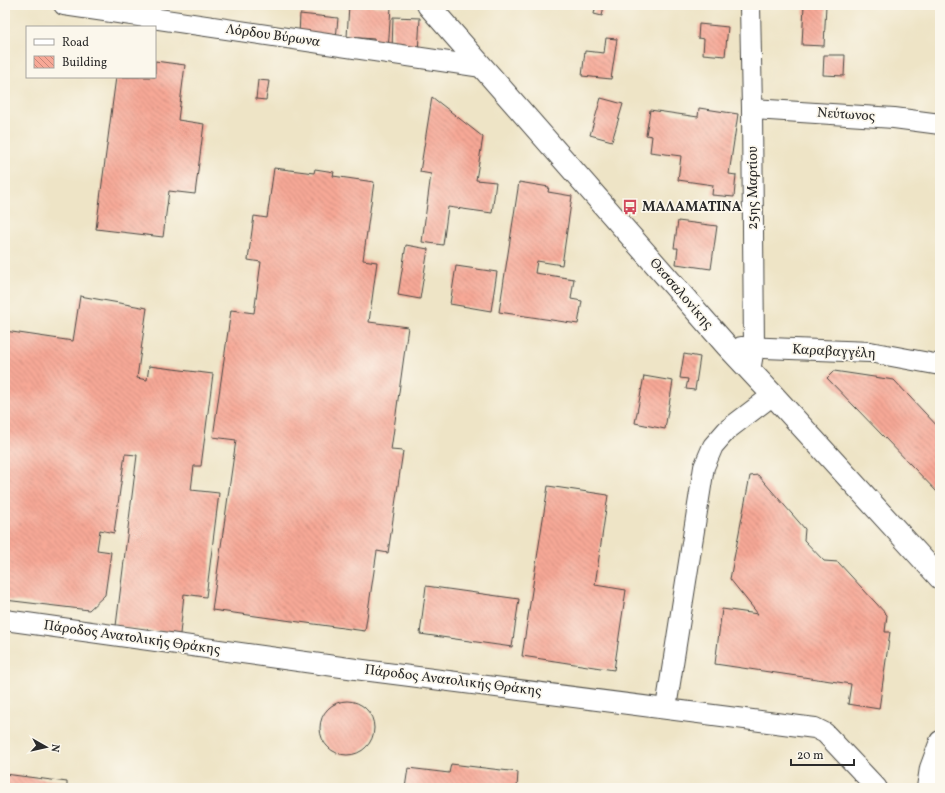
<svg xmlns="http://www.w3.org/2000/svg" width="945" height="793" viewBox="0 0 945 793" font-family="Vollkorn,serif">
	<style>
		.building { fill: url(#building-back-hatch) }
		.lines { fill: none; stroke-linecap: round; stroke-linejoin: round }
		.minor-casing { stroke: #484742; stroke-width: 22 }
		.secondary-casing { stroke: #484742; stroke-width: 24 }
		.minor { stroke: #fff; stroke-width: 20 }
		.secondary { stroke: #fff; stroke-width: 22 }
		.labels { text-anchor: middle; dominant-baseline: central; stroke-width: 3.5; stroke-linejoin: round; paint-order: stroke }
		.street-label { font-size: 14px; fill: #2b2b2b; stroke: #fbf7ec }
		.poi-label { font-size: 14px; font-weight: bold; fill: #2b2b2b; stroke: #fbf7ec; text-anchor: start }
	</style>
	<defs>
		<pattern id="building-back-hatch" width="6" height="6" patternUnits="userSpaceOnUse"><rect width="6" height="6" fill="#f7a896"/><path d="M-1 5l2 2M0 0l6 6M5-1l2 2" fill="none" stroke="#c8897b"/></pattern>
	</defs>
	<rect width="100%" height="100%" fill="#fbf7ec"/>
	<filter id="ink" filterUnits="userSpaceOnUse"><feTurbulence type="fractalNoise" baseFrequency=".025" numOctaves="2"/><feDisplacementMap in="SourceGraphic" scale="8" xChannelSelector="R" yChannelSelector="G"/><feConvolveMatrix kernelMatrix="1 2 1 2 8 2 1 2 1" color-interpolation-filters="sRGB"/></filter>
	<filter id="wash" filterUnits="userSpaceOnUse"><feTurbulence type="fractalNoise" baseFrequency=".012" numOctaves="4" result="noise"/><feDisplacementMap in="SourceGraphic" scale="16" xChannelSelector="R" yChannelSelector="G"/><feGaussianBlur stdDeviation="0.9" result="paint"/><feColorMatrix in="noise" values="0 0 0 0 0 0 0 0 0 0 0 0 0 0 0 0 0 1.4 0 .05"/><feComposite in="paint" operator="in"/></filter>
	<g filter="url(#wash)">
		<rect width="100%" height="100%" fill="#eee4c6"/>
		<g id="blocks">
			<g class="building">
				<polygon points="349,5 391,7 388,51 374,50 374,39 347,37"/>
				<polygon points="596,5 604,5 602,16 594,14"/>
				<polygon points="804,5 826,5 824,46 802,45"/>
				<polygon points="300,14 338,18 336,39 299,36"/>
				<polygon points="393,17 420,18 418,53 392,52"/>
				<polygon points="699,24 728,27 725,56 703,54 704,39 698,38"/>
				<polygon points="606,38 617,39 611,79 582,76 585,51 604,53"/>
				<polygon points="824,55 845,55 844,76 823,75"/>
				<polygon points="155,61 185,65 178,120 204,124 195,194 169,191 163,237 96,229 116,77 155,77"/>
				<polygon points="258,80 269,81 266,100 256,99"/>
				<polygon points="432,97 483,137 476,180 496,182 492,213 448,207 443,245 422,242 431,174 420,172"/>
				<polygon points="601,98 623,104 612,141 590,135"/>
				<polygon points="699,108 738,114 729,174 736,175 734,197 712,195 713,185 678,180 681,156 650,152 652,136 646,135 650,110 698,117"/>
				<polygon points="274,168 314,173 315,169 334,172 333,176 374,182 363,260 377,262 369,322 408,327 391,450 403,451 388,553 377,551 365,631 212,610 236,440 213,437 231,310 254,313 261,262 248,260 254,216 267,218"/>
				<polygon points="519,182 549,187 548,192 572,196 562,265 537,261 535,273 574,279 571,299 582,301 578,324 499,312"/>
				<polygon points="678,221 717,226 711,269 676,264 678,248 674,248"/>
				<polygon points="406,245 428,249 420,299 398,295"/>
				<polygon points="456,266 497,272 491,311 450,304"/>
				<polygon points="80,296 147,308 137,378 147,380 149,366 213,374 201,466 194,466 191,490 219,493 206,597 184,594 180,634 116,626 137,455 125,454 114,533 100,530 97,550 111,552 105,595 89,610 5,600 5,331 73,341"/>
				<polygon points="684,354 700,357 695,390 686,389 688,379 680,378"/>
				<polygon points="834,371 894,380 940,429 940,495 827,378"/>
				<polygon points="644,376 673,381 665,429 635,423"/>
				<polygon points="758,475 805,529 804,540 824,561 838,562 887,615 885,632 890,632 879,709 848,704 851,684 715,664 722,609 758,614 730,579 750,476"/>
				<polygon points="548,486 608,495 595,585 626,590 614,670 522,656"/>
				<polygon points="426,586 519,599 512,647 420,634"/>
				<circle cx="347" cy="728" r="27"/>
				<polygon points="451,764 518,772 517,788 405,788 408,768 449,773"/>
				<polygon points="5,774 67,782 67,788 5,788"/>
			</g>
		</g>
	</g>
	<g filter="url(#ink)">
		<use href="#blocks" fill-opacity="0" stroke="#484742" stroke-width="1"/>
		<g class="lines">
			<defs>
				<g id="minor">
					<polyline points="64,5 482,67"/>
					<polyline points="752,109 894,118 940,124"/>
					<polyline points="741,347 870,352 940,365"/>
					<polyline points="750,371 754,348 752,109 750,5"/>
					<polyline points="5,620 363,670 815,728 825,733 877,788"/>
					<polyline points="666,708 704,467 713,446 727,430 773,395"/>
					<polyline points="927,788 930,768 940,741"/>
				</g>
				<polyline id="secondary" points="428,5 727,346 773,395 940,578"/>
			</defs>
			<use href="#minor" class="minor-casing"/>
			<use href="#secondary" class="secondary-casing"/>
			<use href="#minor" class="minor"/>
			<use href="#secondary" class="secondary"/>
		</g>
	</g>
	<defs>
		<symbol id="bus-bare" viewBox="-9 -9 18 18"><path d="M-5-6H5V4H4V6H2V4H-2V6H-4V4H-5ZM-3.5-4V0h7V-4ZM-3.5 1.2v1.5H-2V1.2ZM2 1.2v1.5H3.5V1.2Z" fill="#d1495b" stroke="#fbf7ec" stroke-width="2.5" paint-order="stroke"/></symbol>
	</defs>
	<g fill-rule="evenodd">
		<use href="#bus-bare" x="619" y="196" width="22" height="22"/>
	</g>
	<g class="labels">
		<g class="street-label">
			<text transform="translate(273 36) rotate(8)">Λόρδου Βύρωνα</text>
			<text transform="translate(846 115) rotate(4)">Νεύτωνος</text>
			<text transform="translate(753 188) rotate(-90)">25ης Μαρτίου</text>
			<text transform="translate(681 294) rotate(49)">Θεσσαλονίκης</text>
			<text transform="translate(834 352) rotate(3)">Καραβαγγέλη</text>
			<text transform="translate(132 638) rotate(8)">Πάροδος Ανατολικής Θράκης</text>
			<text transform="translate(453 681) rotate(7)">Πάροδος Ανατολικής Θράκης</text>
		</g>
		<g class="poi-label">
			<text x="642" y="207">ΜΑΛΑΜΑΤΙΝΑ</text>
		</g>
	</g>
	<rect width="945" height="793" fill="none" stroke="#fbf7ec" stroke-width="20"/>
	<rect x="26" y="26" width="130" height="52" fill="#fbf7ec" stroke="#a8a59f"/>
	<rect x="34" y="39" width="20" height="6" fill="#ffffff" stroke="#a8a59f"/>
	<text x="62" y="46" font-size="12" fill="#2b2b2b">Road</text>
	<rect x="34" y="56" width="20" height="12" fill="url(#building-back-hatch)" stroke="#a8a59f"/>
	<text x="62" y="66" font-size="12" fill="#2b2b2b">Building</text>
	<g transform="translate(46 747) rotate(98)" stroke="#fbf7ec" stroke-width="3" paint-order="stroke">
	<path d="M0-3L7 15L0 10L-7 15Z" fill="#2b2b2b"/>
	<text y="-6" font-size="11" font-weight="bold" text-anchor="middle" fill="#2b2b2b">N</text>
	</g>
	<path d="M791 759v6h63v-6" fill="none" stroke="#2b2b2b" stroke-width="2"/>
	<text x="797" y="759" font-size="12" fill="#2b2b2b" stroke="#fbf7ec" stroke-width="3" paint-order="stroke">20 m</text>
</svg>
